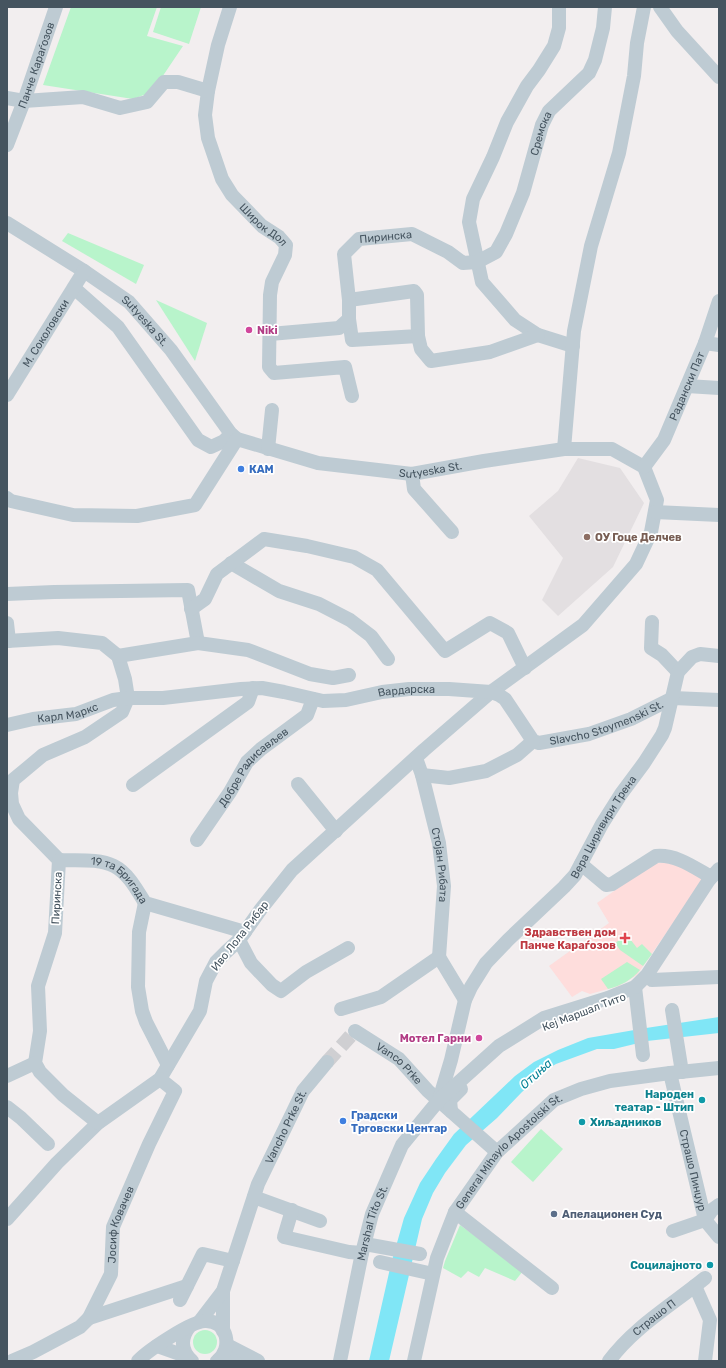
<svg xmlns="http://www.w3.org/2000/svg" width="726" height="1368" viewBox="0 0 726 1368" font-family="Rubik,sans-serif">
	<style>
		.education { fill: #e3dfe1 }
		.medical { fill: #fedddc }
		.green { fill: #b8f4cb }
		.water { fill: #80e6f6 }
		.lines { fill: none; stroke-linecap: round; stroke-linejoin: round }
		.minor-tunnel { stroke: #cfcfd2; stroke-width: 14; stroke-dasharray: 14 7; stroke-linecap: butt }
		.minor { stroke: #becbd3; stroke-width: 14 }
		.hotel-dot { fill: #d1479c; stroke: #fff; stroke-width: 1.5 }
		.shop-dot { fill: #3f7fe0; stroke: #fff; stroke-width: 1.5 }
		.education-dot { fill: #8d6e63; stroke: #fff; stroke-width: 1.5 }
		.health-dot { fill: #e0444e; stroke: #fff; stroke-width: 1.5 }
		.culture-dot { fill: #0f9aa8; stroke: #fff; stroke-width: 1.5 }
		.service-dot { fill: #5c6f8a; stroke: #fff; stroke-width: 1.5 }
		.labels { text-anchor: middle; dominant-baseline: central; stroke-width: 3.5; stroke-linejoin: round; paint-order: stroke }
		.street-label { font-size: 11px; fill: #45545f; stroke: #fff }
		.hotel-label { font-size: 11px; font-weight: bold; fill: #b23c85; stroke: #fff; text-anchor: start }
		.shop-label { font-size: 11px; font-weight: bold; fill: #366cbe; stroke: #fff; text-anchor: start }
		.education-label { font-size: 11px; font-weight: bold; fill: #785e54; stroke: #fff; text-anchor: start }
		.health-label { font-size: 11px; font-weight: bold; fill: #be3a42; stroke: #fff; text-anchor: end }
		.culture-label { font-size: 11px; font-weight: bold; fill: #0d838f; stroke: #fff; text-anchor: end }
		.service-label { font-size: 11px; font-weight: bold; fill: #4e5e75; stroke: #fff; text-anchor: start }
		.water-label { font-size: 12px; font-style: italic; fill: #038195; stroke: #fff }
	</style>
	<rect width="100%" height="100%" fill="#f2eeef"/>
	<polygon class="education" points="578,458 620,468 644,503 613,567 558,616 542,600 563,558 529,516 558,491"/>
	<polygon class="medical" points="654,863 667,863 686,868 703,880 637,975 619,986 590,994 582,991 572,997 549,966 609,923 597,903"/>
	<g class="green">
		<polygon points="71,7 157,7 147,36 183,46 152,92 133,99 43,85"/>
		<polygon points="161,7 201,7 189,44 153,32"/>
		<polygon points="68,233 144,265 136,284 62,241"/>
		<polygon points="156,300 207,323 195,361"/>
		<polygon points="627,935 637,948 642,944 652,954 643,966 620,950 615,943"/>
		<path d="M627,962L640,970C632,980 620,986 608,989L601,979Z"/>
		<polygon points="541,1129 563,1149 533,1182 511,1162"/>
		<polygon points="460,1225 523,1271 515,1281 485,1268 479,1277 468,1271 461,1278 443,1268 445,1261"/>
		<circle cx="205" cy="1342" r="12"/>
	</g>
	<polygon class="water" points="719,1017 719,1033 647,1041 614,1049 597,1049 556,1064 546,1070 522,1092 497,1118 466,1145 445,1173 433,1193 422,1219 389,1361 369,1361 391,1264 404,1218 420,1183 436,1159 454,1134 515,1076 534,1062 558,1050 588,1038 646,1028"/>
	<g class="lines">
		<polyline class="minor-tunnel" points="327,1062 355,1031"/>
		<g class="minor">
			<path id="s1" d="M230,7L218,45L208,91L205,115L208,138L222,179L232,195L262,226L279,237L286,245L285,255L272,282L270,295L269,367L274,373L345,367L352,396"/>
			<polyline points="559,7 559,28 554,46 539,70 527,86 507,122 493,157 473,199 469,222 482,282 515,320 538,335 573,346"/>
			<polyline points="660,7 677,31 719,77"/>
			<polyline points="7,98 24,101 83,97 120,108 147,102 164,82 178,82 208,91"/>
			<path id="s2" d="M7,145L24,101L56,7"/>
			<path id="s3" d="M7,223L84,271L129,302L171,350L231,434L237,439L318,463L412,474L484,461L564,449H612L644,467L657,500L651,532L636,564L583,625L491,692L424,750L292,870L261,909L239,940L226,952L216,962L206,981L200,1011L160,1079L98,1123L57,1163L7,1219"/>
			<polyline points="74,288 118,327 198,440 211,447 224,441 231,434"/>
			<polyline points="349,300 414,291 417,295 418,336 352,340 349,319"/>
			<path id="s4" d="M270,334L339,328L349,319V300L344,254L359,239L412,234L448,252L463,263L477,262L496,252L506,234L523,193L542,125L549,111L589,73L595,60L603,28L605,7"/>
			<polyline points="418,336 421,349 431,361 490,352 538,335"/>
			<polyline points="705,343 719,345"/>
			<polyline points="687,386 719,388"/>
			<path id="s5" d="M7,395L84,271"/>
			<polyline points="268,449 272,410"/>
			<polyline points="564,449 574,331 591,246 619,153 634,76 637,43 644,7"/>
			<path id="s6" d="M644,467L664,440L705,343L719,301"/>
			<polyline points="412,474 414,489 452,532"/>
			<polyline points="7,498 11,501 73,515 137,516 195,505 237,439"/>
			<polyline points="655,512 719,515"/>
			<polyline points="231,563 279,591 319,604 350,620 371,636 388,659"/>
			<polyline points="7,594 54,592 188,590 198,643"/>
			<polyline points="191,609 205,599 217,574 264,539 307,546 354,557 377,570 445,651 490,623 508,633 525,668"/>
			<polyline points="652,622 651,648 662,655 678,672"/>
			<polyline points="7,623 9,641"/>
			<polyline points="7,641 58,638 102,643 118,656 125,679 128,698 122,712 85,737 43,755 13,780 11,793 12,804 19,819 59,860 55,933 38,986 40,1031 35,1063 40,1072 63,1095 98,1123"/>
			<polyline points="118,656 198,643 248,650 310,674 333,678 349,675"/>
			<path id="s7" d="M7,725L33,719L76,714L113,700L128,698H163L241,689L262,688L284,692L323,701L346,700L382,692L409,689H449L491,692L499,695L505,699L533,741L539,743L589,734L631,719L673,698L719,700"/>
			<path id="s8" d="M416,758L422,775L439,843L444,886L439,957"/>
			<polyline points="422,775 449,778 486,771 517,755 533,741"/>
			<polyline points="298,784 336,831"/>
			<polyline points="133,785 248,702 253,688"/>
			<path id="s9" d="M197,840L230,792L247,762L261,749L307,715L313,699"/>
			<path id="s10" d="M59,860C76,861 98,858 114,866C128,873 137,890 145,903L245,932"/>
			<path d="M581,864L606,885L612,884L656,856C676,854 695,868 711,877"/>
			<polyline points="145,903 139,932 138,987 142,1011 146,1022 168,1065"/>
			<polyline points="239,940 251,963 272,985 281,991 306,972 348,948"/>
			<polyline points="439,957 465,1000"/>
			<polyline points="652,980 719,977"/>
			<polyline points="635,987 643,1055"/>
			<polyline points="341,1009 381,997 439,957"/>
			<polyline points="672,1010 682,1072"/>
			<path id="s11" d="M355,1031L399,1059L428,1091L497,1152"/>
			<path id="s12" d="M670,1073L705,1220L712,1210L719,1205"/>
			<polyline points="7,1076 35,1063"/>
			<path id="s13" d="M439,1100L451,1060L465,1000L471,987L486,963L508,940L564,887L575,875L602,824L621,794L644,763L662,735L665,728L678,672L692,657L700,654L719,656"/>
			<polyline points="7,1107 21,1118 48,1144"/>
			<polyline points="451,1111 450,1100 461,1089"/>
			<polyline points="254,1197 320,1221"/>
			<polyline points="292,1210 284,1237 349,1252 362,1253"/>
			<polyline points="455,1212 552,1288"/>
			<polyline points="673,1231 705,1220 719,1237"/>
			<polyline points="365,1244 420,1254"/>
			<polyline points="380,1262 433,1274"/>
			<polyline points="695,1286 710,1320 705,1361"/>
			<polyline points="223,1291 223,1331"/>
			<polyline points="180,1300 203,1254 233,1261"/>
			<polyline points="89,1318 187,1286"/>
			<path id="s14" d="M200,1321L223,1291L258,1184L303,1091L327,1062"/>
			<path d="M189,1327C180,1339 181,1351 192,1361"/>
			<polyline points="227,1345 258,1361"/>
			<polyline points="157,1346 188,1357"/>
			<polyline points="223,1355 234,1361"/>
			<path id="s15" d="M12,1361L33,1352L80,1327L89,1318L111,1274L113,1227L149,1144L175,1091L160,1079"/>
			<path d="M138,1361C147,1351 193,1320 206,1321C228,1321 233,1349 217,1361"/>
			<path id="s16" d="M340,1361L362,1253L372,1214L402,1145L439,1100L499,1046L544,1018L608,998L635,987L647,975L709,880L719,869"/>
			<path id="s17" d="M414,1361L437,1258L455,1212L497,1152L554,1100L581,1089L610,1081L670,1073L719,1068"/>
			<path id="s18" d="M609,1361C634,1327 672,1305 705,1278"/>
		</g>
	</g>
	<g class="hotel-dot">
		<circle cx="249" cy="330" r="4"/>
		<circle cx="479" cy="1038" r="4"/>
	</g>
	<g class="shop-dot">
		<circle cx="241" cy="469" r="4"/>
		<circle cx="343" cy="1121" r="4"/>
	</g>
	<circle class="education-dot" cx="587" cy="537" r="4"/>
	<path class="health-dot" d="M623 932h4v4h4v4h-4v4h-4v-4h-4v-4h4z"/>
	<g class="culture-dot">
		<circle cx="702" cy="1100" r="4"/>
		<circle cx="582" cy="1122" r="4"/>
		<circle cx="710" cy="1265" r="4"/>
	</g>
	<circle class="service-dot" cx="554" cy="1214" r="4"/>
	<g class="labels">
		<g class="street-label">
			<text stroke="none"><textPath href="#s2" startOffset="85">Панче Караѓозов</textPath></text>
			<text stroke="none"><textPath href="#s4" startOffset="444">Сремска</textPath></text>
			<text stroke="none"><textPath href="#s1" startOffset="240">Широк Дол</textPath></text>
			<text stroke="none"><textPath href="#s4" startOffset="196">Пиринска</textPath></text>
			<text stroke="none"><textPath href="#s3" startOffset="170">Sutyeska St.</textPath></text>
			<text stroke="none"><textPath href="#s5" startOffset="73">М. Соколовски</textPath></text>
			<text stroke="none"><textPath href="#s6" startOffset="92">Радански Пат</textPath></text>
			<text stroke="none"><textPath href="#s3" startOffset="518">Sutyeska St.</textPath></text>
			<text stroke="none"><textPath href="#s7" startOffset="406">Вардарска</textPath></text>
			<text stroke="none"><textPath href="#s7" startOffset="62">Карл Маркс</textPath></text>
			<text stroke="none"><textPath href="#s7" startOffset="634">Slavcho Stoymenski St.</textPath></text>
			<text stroke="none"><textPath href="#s9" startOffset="93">Добре Радисављев</textPath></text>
			<text stroke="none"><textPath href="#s13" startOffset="327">Вера Циривири Трена</textPath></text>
			<text stroke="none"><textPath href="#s8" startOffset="110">Стојан Рибата</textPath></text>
			<text stroke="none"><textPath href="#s10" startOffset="68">19 та Бригада</textPath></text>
			<text transform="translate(57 898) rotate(-87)">Пиринска</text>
			<text transform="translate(240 936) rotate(-52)">Иво Лола Рибар</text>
			<text transform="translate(584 1012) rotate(-21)">Кеј Маршал Тито</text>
			<text stroke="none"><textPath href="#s11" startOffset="55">Vanco Prke</textPath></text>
			<text stroke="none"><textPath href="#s14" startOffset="214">Vancho Prke St.</textPath></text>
			<text stroke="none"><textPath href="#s17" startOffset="237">General Mihaylo Apostolski St.</textPath></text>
			<text stroke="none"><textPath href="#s12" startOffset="100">Страшо Пинџур</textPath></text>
			<text stroke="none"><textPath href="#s16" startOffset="142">Marshal Tito St.</textPath></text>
			<text stroke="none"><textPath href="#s15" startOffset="189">Јосиф Ковачев</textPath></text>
			<text stroke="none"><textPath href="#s18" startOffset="63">Страшо П</textPath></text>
		</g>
		<g class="hotel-label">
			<text x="257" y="330">Niki</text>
			<text x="471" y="1038" text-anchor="end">Мотел Гарни</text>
		</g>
		<g class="shop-label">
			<text x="249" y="469">КАМ</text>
			<text x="351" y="1115">Градски<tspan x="351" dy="13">Трговски Центар</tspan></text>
		</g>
		<g class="education-label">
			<text x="595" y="537">ОУ Гоце Делчев</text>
		</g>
		<g class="health-label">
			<text x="616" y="932">Здравствен дом<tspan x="616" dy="13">Панче Караѓозов</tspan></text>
		</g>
		<g class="culture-label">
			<text x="694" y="1094">Народен<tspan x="694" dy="13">театар - Штип</tspan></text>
			<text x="590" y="1122" text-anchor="start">Хиљадников</text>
			<text x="702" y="1265">Социлајното</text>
		</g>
		<g class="service-label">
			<text x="562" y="1214">Апелационен Суд</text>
		</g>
		<g class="water-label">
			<text transform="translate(536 1074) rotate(-42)">Отиња</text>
		</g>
	</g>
	<rect width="726" height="1368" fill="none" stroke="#45545f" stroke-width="16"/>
</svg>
